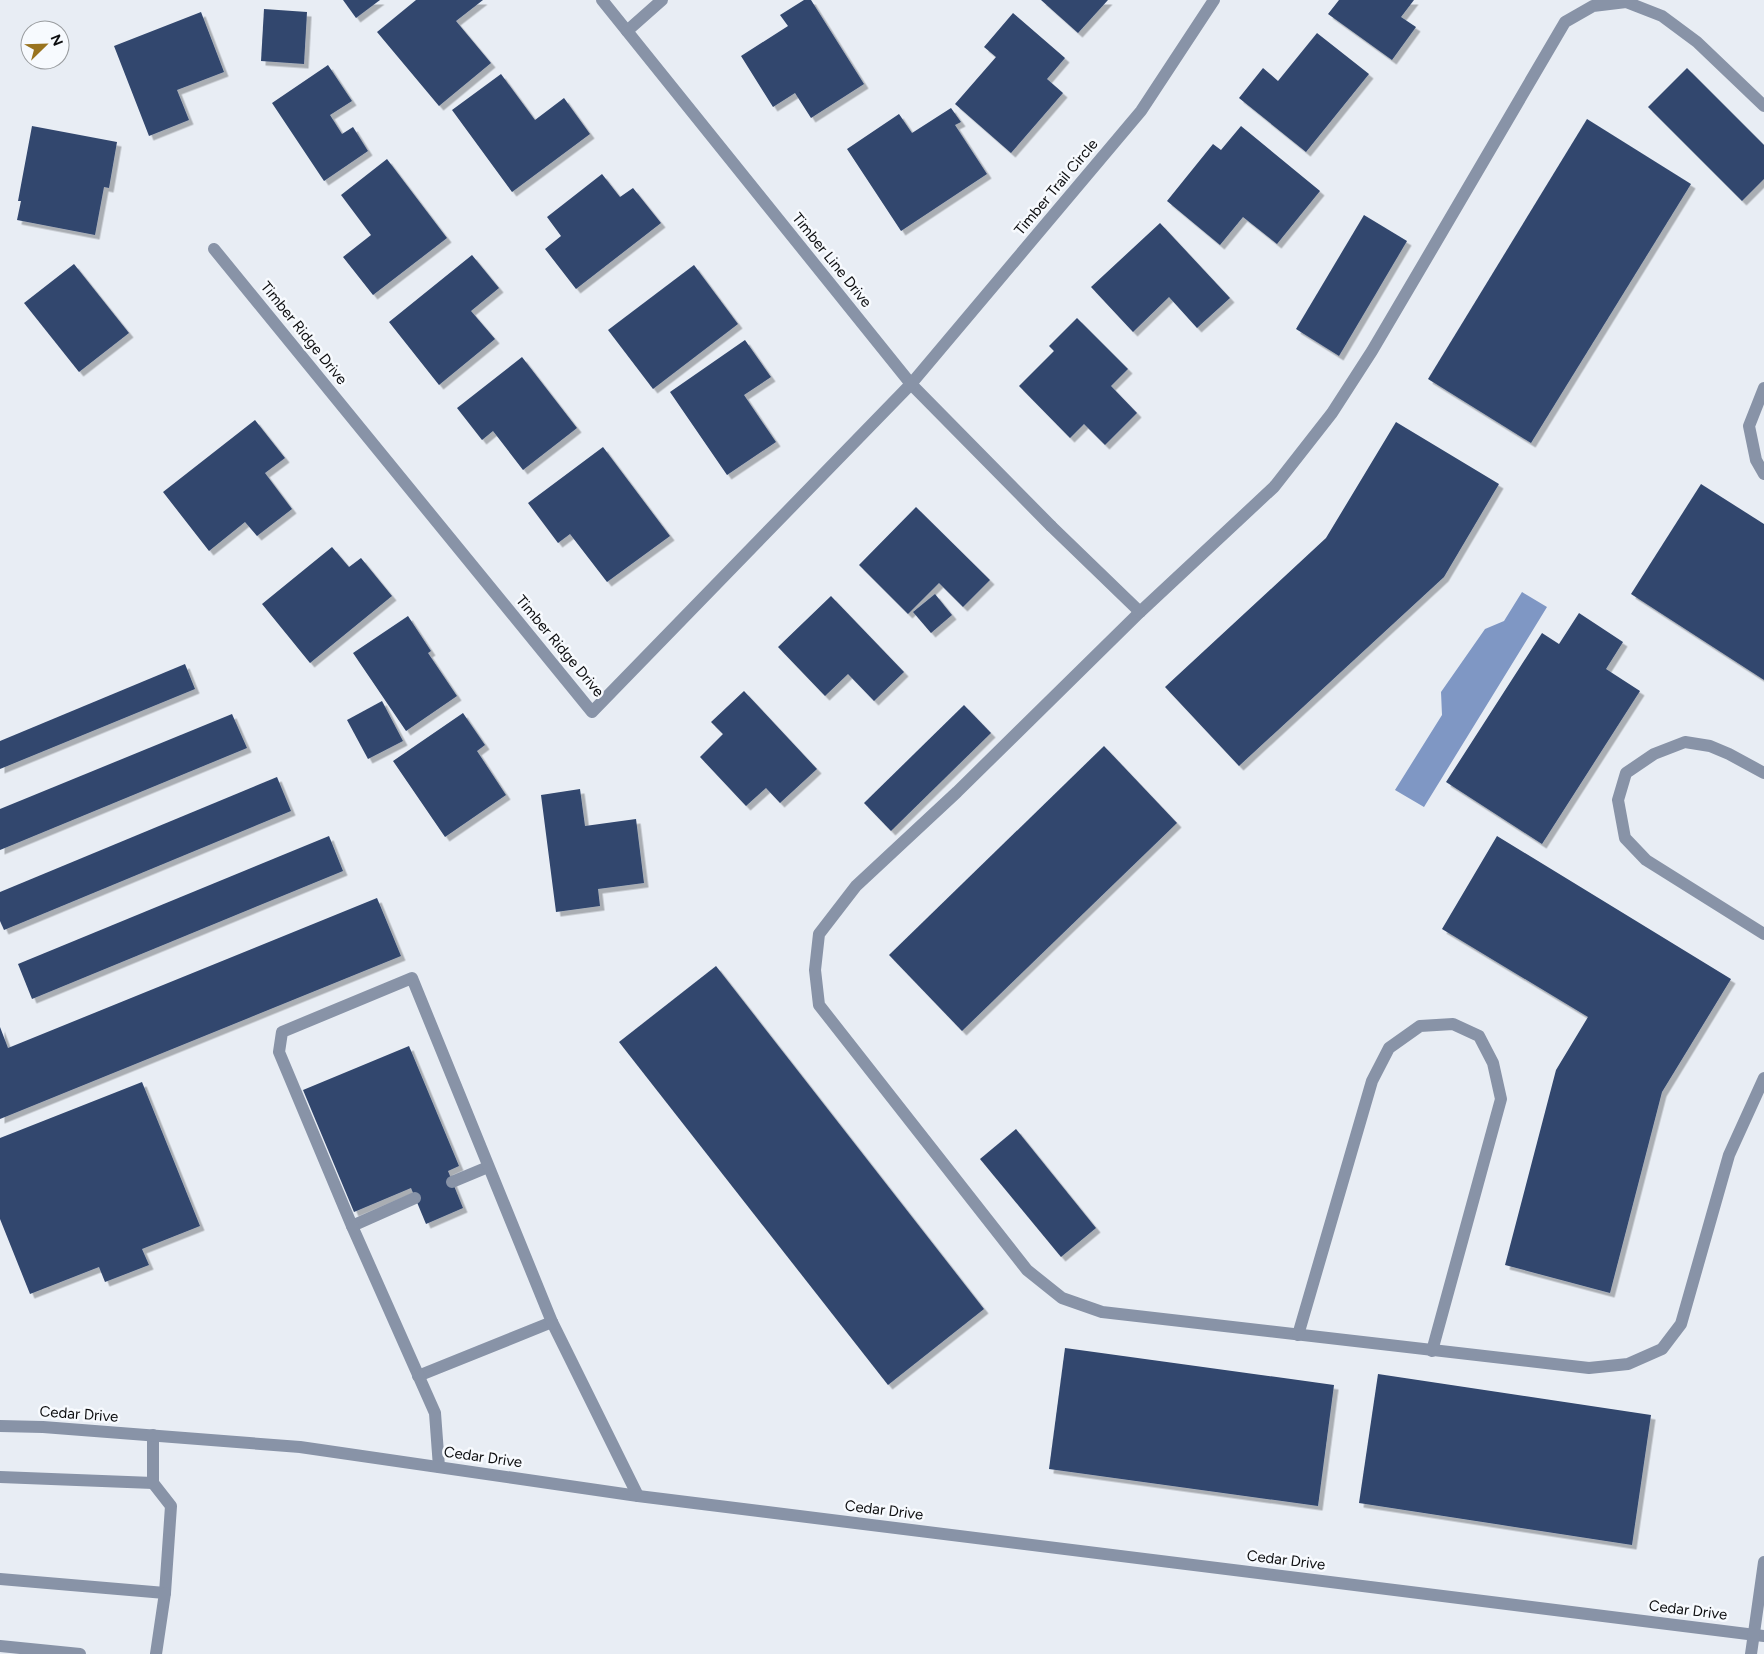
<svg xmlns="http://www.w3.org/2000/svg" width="1764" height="1654" viewBox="0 0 1764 1654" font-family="Figtree,sans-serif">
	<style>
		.water { fill: #7f97c4 }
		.building { fill: #32476e; filter: url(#shadow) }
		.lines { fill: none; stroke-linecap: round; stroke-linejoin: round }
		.lane { stroke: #8893a7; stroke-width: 12 }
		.street { stroke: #8893a7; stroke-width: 12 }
		.labels { text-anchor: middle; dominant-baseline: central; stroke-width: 5; stroke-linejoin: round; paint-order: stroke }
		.street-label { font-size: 15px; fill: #0d0e10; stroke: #f7fafe }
	</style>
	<defs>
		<filter id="shadow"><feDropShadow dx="4.5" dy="4.5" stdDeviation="0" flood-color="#0004"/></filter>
	</defs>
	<rect width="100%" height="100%" fill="#e8edf4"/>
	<polygon class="water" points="1522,592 1547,607 1424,807 1395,790 1442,715 1441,692 1485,629 1504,621"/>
	<g class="building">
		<polygon points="343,0 380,0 356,18"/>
		<polygon points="416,0 483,0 456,21 491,63 439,106 377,32"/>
		<polygon points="804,0 811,0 864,84 811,118 795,93 773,107 741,56 788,26 780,15"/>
		<polygon points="1041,0 1108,0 1078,33"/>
		<polygon points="1339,0 1414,0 1401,17 1416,27 1392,60 1328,14"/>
		<polygon points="264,9 307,12 304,64 261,61"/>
		<polygon points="201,12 224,72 177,90 189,120 149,136 114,46"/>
		<polygon points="1013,13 1065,58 1047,79 1063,93 1011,153 955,104 996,57 984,47"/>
		<polygon points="1317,33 1369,74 1306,152 1239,98 1263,68 1278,81"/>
		<polygon points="328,65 352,101 330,115 342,134 353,127 368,151 324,181 272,103"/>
		<polygon points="1687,68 1764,145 1764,179 1742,201 1648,107"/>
		<polygon points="501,74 535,120 564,98 590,134 512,192 452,110"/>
		<polygon points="951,108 961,122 955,125 987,174 901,231 847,149 899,114 912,133"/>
		<polygon points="1587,119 1691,184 1531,443 1428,379"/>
		<polygon points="32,126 117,142 109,188 104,187 95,235 17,220 21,201 18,201"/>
		<polygon points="1241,126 1320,191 1277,244 1243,217 1220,245 1167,201 1213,144 1221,150"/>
		<polygon points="387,159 447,238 373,295 343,257 371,235 341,195"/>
		<polygon points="602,174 620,197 633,188 661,223 576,289 545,249 561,236 547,217"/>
		<polygon points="1364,215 1407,241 1339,356 1296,329"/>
		<polygon points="1160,223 1230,298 1197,328 1169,297 1133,332 1091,287"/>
		<polygon points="472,255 499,288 471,311 495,339 439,385 389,322"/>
		<polygon points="74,264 129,333 79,372 24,303"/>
		<polygon points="694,265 738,324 653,389 608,330"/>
		<polygon points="1077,318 1128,369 1111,386 1137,413 1105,445 1084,424 1070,438 1019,386 1054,351 1049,346"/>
		<polygon points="745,340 771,377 744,395 776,442 727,475 670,392"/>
		<polygon points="522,357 577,428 523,470 493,431 482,440 457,408"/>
		<polygon points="255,420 285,458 265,473 292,509 257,536 245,522 209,551 163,492"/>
		<polygon points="1396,422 1499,484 1444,577 1239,766 1165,687 1326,538"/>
		<polygon points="603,447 670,536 607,582 570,534 558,543 528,503"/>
		<polygon points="1701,484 1764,524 1764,680 1631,594"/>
		<polygon points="916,507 990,580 963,607 939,583 908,614 859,565"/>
		<polygon points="332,547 349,567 361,558 392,596 310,663 262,604"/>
		<polygon points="935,594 952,615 931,633 913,612"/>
		<polygon points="831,596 904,672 874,701 848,674 825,696 778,647"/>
		<polygon points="1579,613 1623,642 1606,669 1640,691 1542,844 1446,782 1542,633 1559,644"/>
		<polygon points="408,616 431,651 428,653 457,696 406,731 353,653"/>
		<polygon points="185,664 195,689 0,769 0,741"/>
		<polygon points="744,691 817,769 780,803 766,788 746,806 700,757 723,734 711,722"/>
		<polygon points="382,701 403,741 368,759 347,720"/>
		<polygon points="964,705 991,733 891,831 864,803"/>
		<polygon points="463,713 485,745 477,751 506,795 445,837 393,761"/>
		<polygon points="232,714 247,748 0,850 0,809"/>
		<polygon points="1104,746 1177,823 962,1031 889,955"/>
		<polygon points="277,777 291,811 4,930 0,921 0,892"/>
		<polygon points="580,789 585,826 636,819 644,883 598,889 600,906 556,912 541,795"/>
		<polygon points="329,836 343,871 32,999 18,964"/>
		<polygon points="1497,836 1731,979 1662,1092 1610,1293 1505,1265 1556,1070 1588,1017 1442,929"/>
		<polygon points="377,898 401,956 0,1119 0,1027 8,1048"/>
		<polygon points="716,966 984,1309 888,1385 619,1042"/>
		<polygon points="409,1046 459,1166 448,1171 463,1208 426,1224 411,1188 354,1212 303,1090"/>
		<polygon points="142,1082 200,1226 142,1249 149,1265 105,1282 99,1267 30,1294 0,1219 0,1138"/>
		<polygon points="1016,1129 1096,1228 1061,1257 980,1159"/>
		<polygon points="1065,1348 1334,1385 1318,1506 1049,1469"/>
		<polygon points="1378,1374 1651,1415 1632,1545 1359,1503"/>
	</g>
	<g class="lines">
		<g class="lane">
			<polyline points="1764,106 1697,42 1662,16 1626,2 1593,6 1565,22 1425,261 1372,351 1332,413 1274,487 1140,612 957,792 856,886 819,934 815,970 819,1005 1027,1270 1062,1298 1102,1312 1589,1368 1628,1364 1662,1349 1681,1324 1729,1155 1764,1078"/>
			<polyline points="1764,388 1749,426 1756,460 1764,474"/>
			<polyline points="1051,526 1140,612"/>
			<polyline points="1764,773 1729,754 1710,746 1685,742 1654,754 1626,773 1618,800 1625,838 1646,860 1764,934"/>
			<polyline points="452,1182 488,1167"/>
			<polyline points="352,1226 415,1198"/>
			<polyline points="1298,1335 1372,1081 1389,1048 1420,1026 1453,1024 1479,1036 1493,1063 1501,1099 1432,1351"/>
			<polyline points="418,1376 552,1322"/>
			<polyline points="439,1467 435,1413 352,1226 279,1052 282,1032 412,978 552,1322 638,1496"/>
			<polyline points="0,1477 153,1483"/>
			<polyline points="0,1579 165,1593 171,1506 153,1483 153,1435"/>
			<polyline points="0,1646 80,1654"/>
			<polyline points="156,1654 165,1593"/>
		</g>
		<g class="street">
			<polyline points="602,0 911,384 1051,526"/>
			<polyline points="627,31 662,0"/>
			<polyline points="214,249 592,712 911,384 1141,111 1214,0"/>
			<polyline points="0,1426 43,1427 300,1447 638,1496 1764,1636"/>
			<polyline points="1751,1654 1764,1562"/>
		</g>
	</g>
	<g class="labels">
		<g class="street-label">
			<text transform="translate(1056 187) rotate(-50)">Timber Trail Circle</text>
			<text transform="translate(832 260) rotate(51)">Timber Line Drive</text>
			<text transform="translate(304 333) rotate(51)">Timber Ridge Drive</text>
			<text transform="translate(560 646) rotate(50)">Timber Ridge Drive</text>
			<text transform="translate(79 1414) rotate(4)">Cedar Drive</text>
			<text transform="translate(483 1457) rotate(8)">Cedar Drive</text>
			<text transform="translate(884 1510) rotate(7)">Cedar Drive</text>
			<text transform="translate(1286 1560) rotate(7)">Cedar Drive</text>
			<text transform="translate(1688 1610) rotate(7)">Cedar Drive</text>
		</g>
	</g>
	<g transform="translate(45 45) rotate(67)"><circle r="24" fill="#f7fafe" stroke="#999c9f"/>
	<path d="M0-4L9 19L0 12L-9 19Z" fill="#99731f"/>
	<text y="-8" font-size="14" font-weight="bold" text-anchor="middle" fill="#0d0e10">N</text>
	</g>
</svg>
